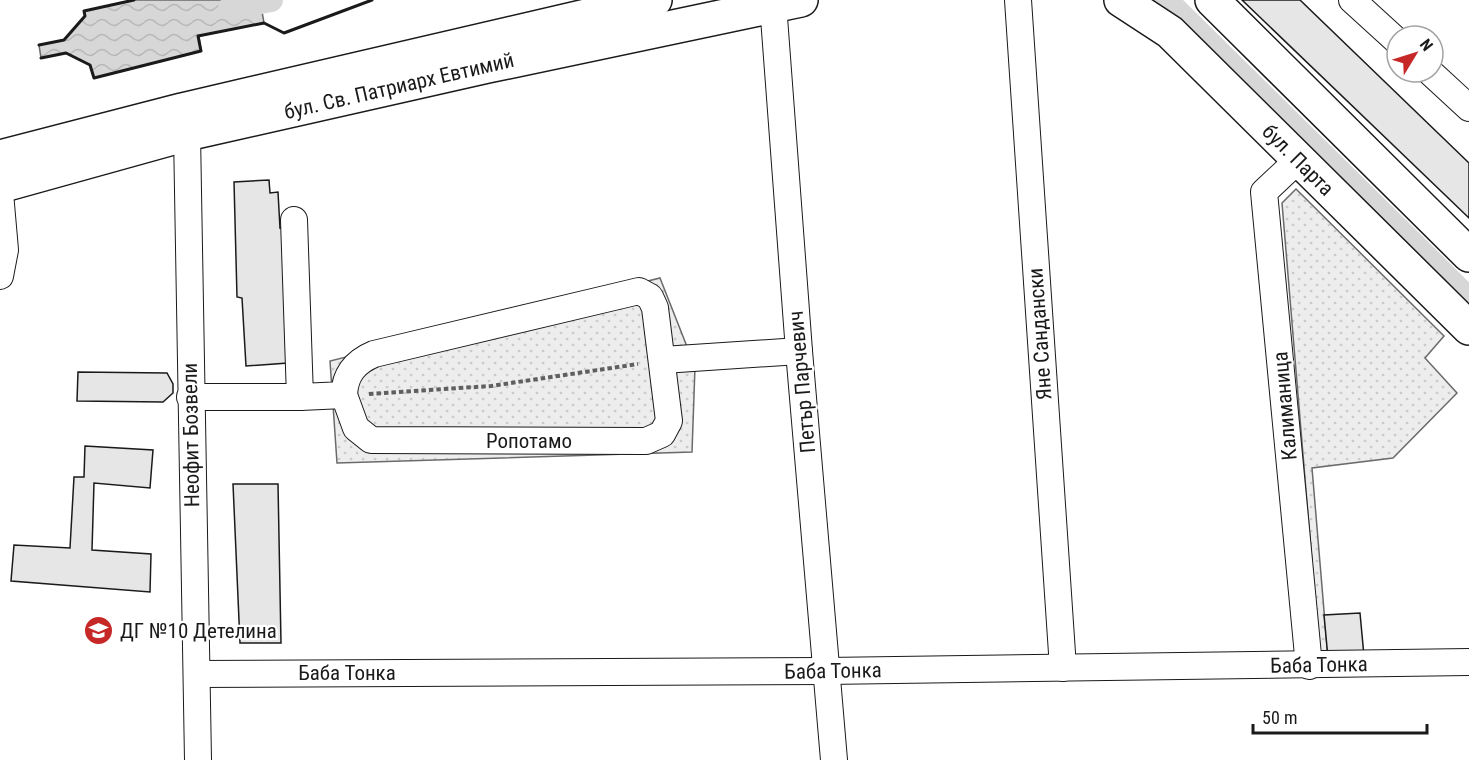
<svg xmlns="http://www.w3.org/2000/svg" width="1469" height="760" viewBox="0 0 1469 760" font-family="'Roboto Condensed',sans-serif">
	<style>
		.grass { fill: url(#grass-dots); stroke: #6a6a6a; stroke-width: 1.5 }
		.water { fill: url(#water-waves); stroke: #6a6a6a; stroke-width: 1.5 }
		.lines { fill: none; stroke-linecap: round; stroke-linejoin: round }
		.canal { stroke: #d7d7d7; stroke-width: 24 }
		.building { fill: #e6e6e6; stroke: #1a1a1a; stroke-width: 1.5 }
		.minor-casing { stroke: #1a1a1a; stroke-width: 28 }
		.major-casing { stroke: #1a1a1a; stroke-width: 36 }
		.path { stroke: #5f5f5f; stroke-width: 4; stroke-dasharray: 4.5 3; stroke-linecap: butt }
		.minor { stroke: #fff; stroke-width: 26 }
		.major { stroke: #fff; stroke-width: 33 }
		.wall { stroke: #1a1a1a; stroke-width: 3 }
		.labels { text-anchor: middle; dominant-baseline: central; stroke-width: 4.5; stroke-linejoin: round; paint-order: stroke }
		.street-label { font-size: 21px; fill: #1a1a1a; stroke: #fff }
		.poi-label { font-size: 21px; fill: #1a1a1a; stroke: #fff; text-anchor: start }
	</style>
	<defs>
		<pattern id="grass-dots" width="8" height="8" patternUnits="userSpaceOnUse" patternTransform="scale(1.5)"><rect width="8" height="8" fill="#ededed"/><path d="M2 2h.1M6 6h.1" fill="none" stroke="#cbcbcb" stroke-width="1.8" stroke-linecap="round"/></pattern>
		<pattern id="water-waves" width="16" height="10" patternUnits="userSpaceOnUse" patternTransform="scale(1.5)"><rect width="16" height="10" fill="#d7d7d7"/><path d="M0 5q4-4 8 0t8 0" fill="none" stroke="#b8b8b8"/></pattern>
	</defs>
	<rect width="100%" height="100%" fill="#fff"/>
	<g class="grass">
		<polygon points="1296,189 1444,336 1425,358 1457,393 1393,458 1312,468 1328,658 1320,658 1282,203"/>
		<polygon points="660,278 695,367 692,452 337,463 330,361"/>
	</g>
	<polygon class="water" points="134,0 260,0 264,23 199,36 201,51 94,78 90,65 66,53 41,58 39,45 64,40 85,16 84,11"/>
	<g class="lines">
		<g class="canal">
			<polyline points="1166,0 1469,299"/>
			<polyline points="230,8 271,0"/>
		</g>
	</g>
	<g class="building">
		<polygon points="1242,0 1300,0 1469,163 1469,218"/>
		<polygon points="269,180 270,193 278,192 280,228 285,227 288,363 246,366 242,298 237,297 234,182"/>
		<polygon points="78,372 167,373 173,384 173,393 163,402 77,401"/>
		<polygon points="85,446 153,450 150,488 94,483 92,550 151,554 150,592 11,581 14,545 70,548 74,477 84,477"/>
		<polygon points="233,484 278,484 281,643 240,643"/>
		<polygon points="1360,613 1364,656 1328,658 1324,615"/>
	</g>
	<g class="lines">
		<defs>
			<g id="minor">
				<polyline points="1018,0 1063,668"/>
				<polyline points="1352,0 1397,41"/>
				<polyline points="773,4 799,351 834,760"/>
				<polyline points="1430,72 1469,108"/>
				<polyline points="183,116 187,134 198,760"/>
				<polyline points="1298,160 1264,192 1309,666"/>
				<polyline points="0,193 5,250 0,276"/>
				<path d="M294,220L300,397L344,395L356,428L371,440L646,441L662,434L669,421L655,308L650,297L639,291L374,354C355,362 345,374 344,395"/>
				<polyline points="663,360 799,351"/>
				<polyline points="190,397 300,397"/>
				<polyline points="197,674 826,671 1469,662"/>
			</g>
			<g id="major">
				<polyline points="1121,0 1170,32 1469,328"/>
				<polyline points="1212,0 1469,255"/>
				<polyline points="0,157 182,110 655,0"/>
				<polyline points="0,186 187,134 488,66 801,0"/>
			</g>
		</defs>
		<use href="#minor" class="minor-casing"/>
		<use href="#major" class="major-casing"/>
		<polyline class="path" points="369,394 491,386 638,364"/>
		<use href="#minor" class="minor"/>
		<use href="#major" class="major"/>
		<g class="wall">
			<polyline points="39,45 64,40 85,16 84,11 134,0"/>
			<polyline points="41,58 66,53 90,65 94,78 201,51 198,36 264,23 284,33 372,0"/>
		</g>
	</g>
	<defs>
		<symbol id="school-disc" viewBox="-11 -11 22 22"><circle r="9.5" fill="#c62828" stroke="#fff"/><path d="M0-5L7-2L0 1L-7-2ZM-4 1L0 2.5L4 1V4Q0 6-4 4Z" fill="#fff"/></symbol>
	</defs>
	<g fill-rule="evenodd">
		<use href="#school-disc" x="82" y="614" width="33" height="33"/>
	</g>
	<g class="labels">
		<g class="street-label">
			<text transform="translate(399 86) rotate(-13)">бул. Св. Патриарх Евтимий</text>
			<text transform="translate(1298 160) rotate(45)">бул. Парта</text>
			<text transform="translate(1040 334) rotate(-94)">Яне Сандански</text>
			<text transform="translate(802 382) rotate(-95)">Петър Парчевич</text>
			<text transform="translate(1285 406) rotate(-95)">Калиманица</text>
			<text transform="translate(191 435) rotate(-91)">Неофит Бозвели</text>
			<text x="529" y="441">Ропотамо</text>
			<text transform="translate(1319 665) rotate(-1)">Баба Тонка</text>
			<text transform="translate(833 671) rotate(-1)">Баба Тонка</text>
			<text x="347" y="673">Баба Тонка</text>
		</g>
		<g class="poi-label">
			<text x="120" y="631">ДГ №10 Детелина</text>
		</g>
	</g>
	<g transform="translate(1415 54) rotate(52)"><circle r="28" fill="#ffffff" stroke="#a3a3a3" stroke-width="1.5"/>
	<path d="M0-4.5L10 22L0 15L-10 22Z" fill="#c62828"/>
	<text y="-9" font-size="16" font-weight="bold" text-anchor="middle" fill="#1a1a1a">N</text>
	</g>
	<path d="M1253 724v9h174v-9" fill="none" stroke="#1a1a1a" stroke-width="3"/>
	<text x="1262" y="724" font-size="18" fill="#1a1a1a" stroke="#ffffff" stroke-width="4.5" paint-order="stroke">50 m</text>
</svg>
